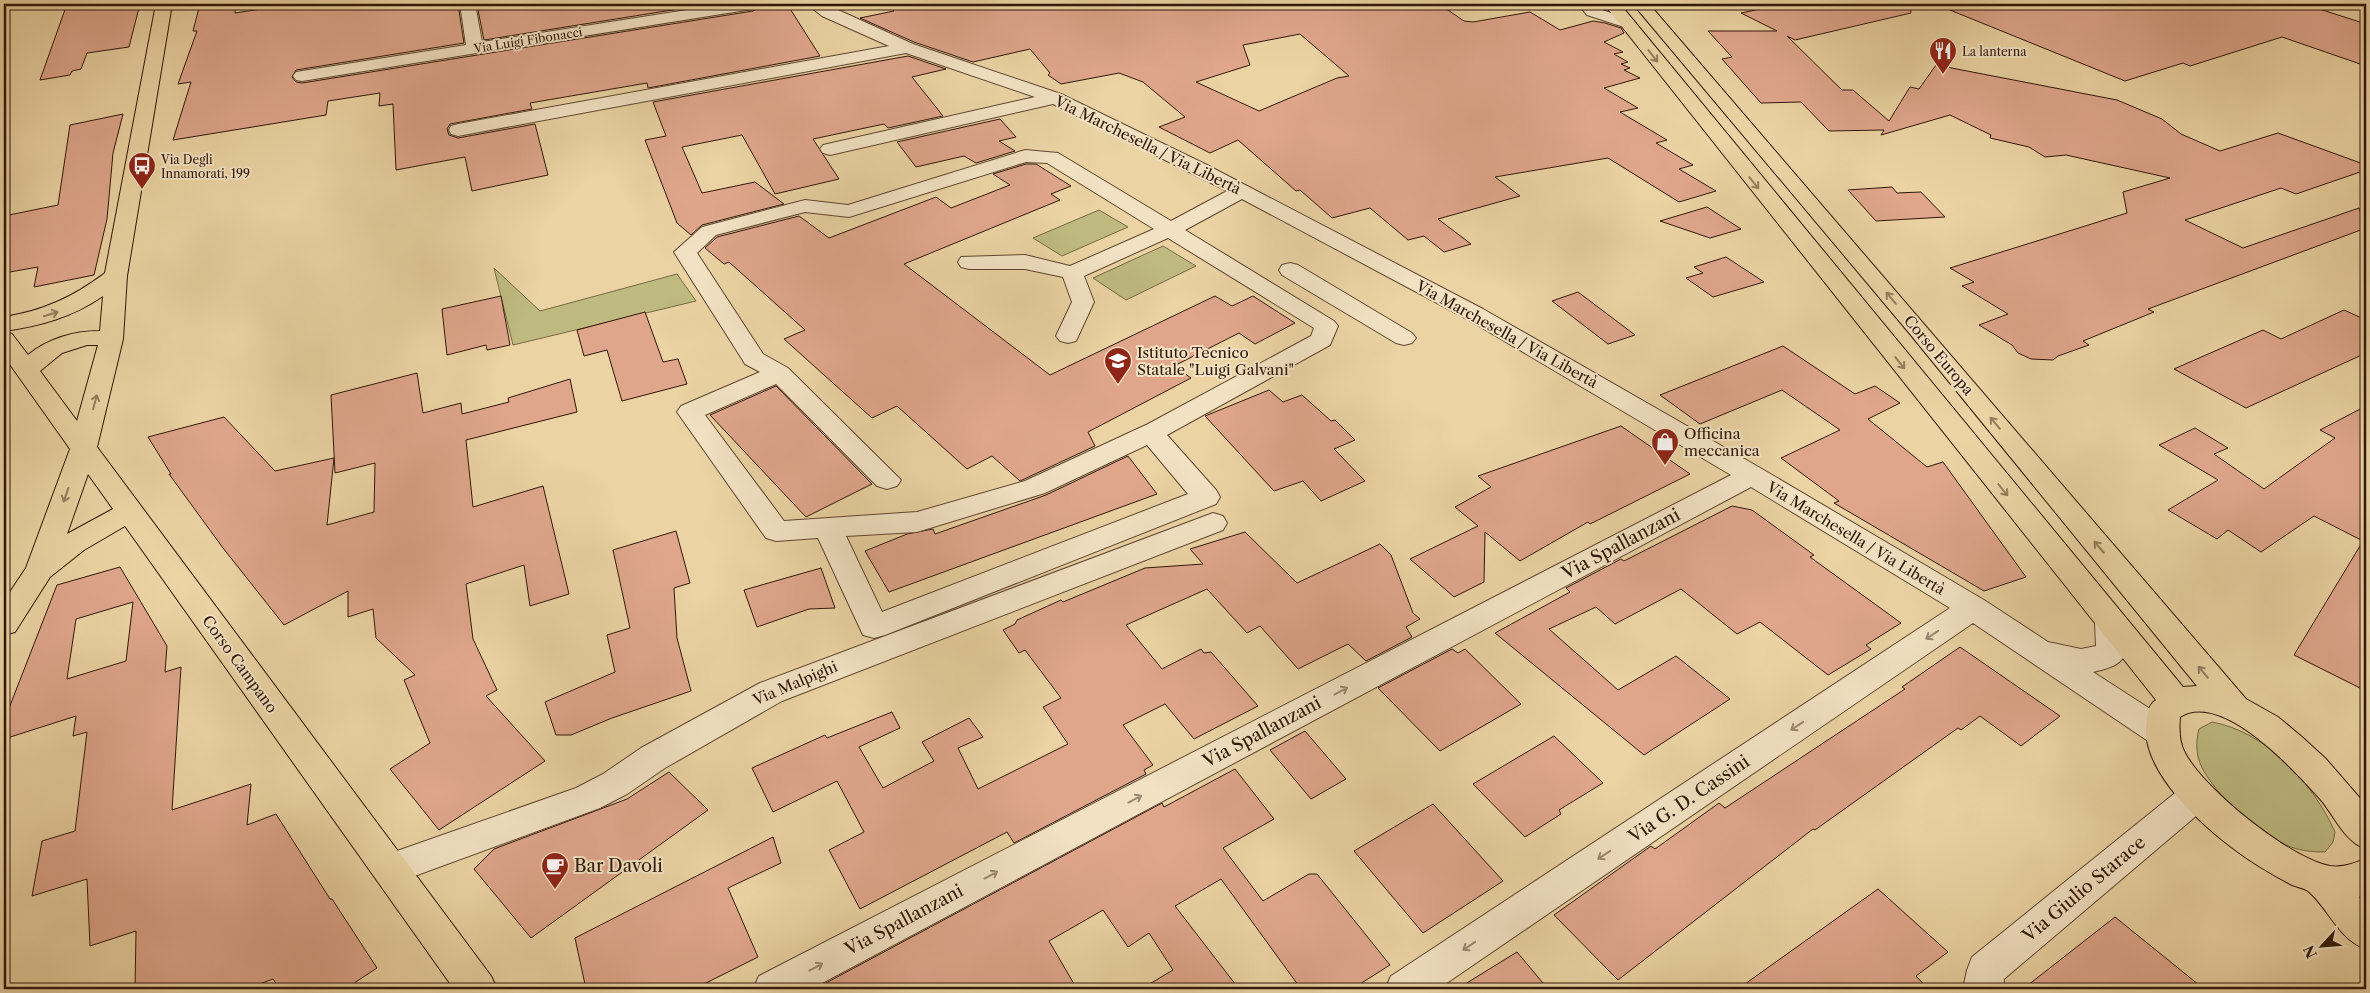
<svg xmlns="http://www.w3.org/2000/svg" width="2370" height="993" viewBox="0 0 2370 993" font-family="'Libre Caslon Text',serif">
	<style>
		.green { fill: #beba80; stroke: #776844 }
		.building { fill: #dfa68c; stroke: #301709; fill-rule: evenodd }
		.lines { fill: none; stroke-linecap: round; stroke-linejoin: round }
		.minor-casing { stroke: #5f4630; stroke-width: 2 }
		.major-casing { stroke: #301709; stroke-width: 2 }
		.minor { fill: #f2e2c3; fill-rule: evenodd }
		.major { fill: #ebd3a3; fill-rule: evenodd }
		.oneway { stroke: #977e5e }
		.oneway2 { stroke: #9b876f }
		.labels { text-anchor: middle; dominant-baseline: central; stroke-width: 4; stroke-linejoin: round; paint-order: stroke }
		.far-street-label { font-size: 12px; fill: #301709; stroke: #f2e2c3 }
		.far-poi-label { font-size: 12px; fill: #301709; stroke: #f2e2c3; text-anchor: start }
		.street-label { font-size: 15px; fill: #301709; stroke: #f2e2c3 }
		.poi-label { font-size: 15px; fill: #301709; stroke: #f2e2c3; text-anchor: start }
		.near-street-label { font-size: 18px; fill: #301709; stroke: #f2e2c3 }
		.near-poi-label { font-size: 18px; fill: #301709; stroke: #f2e2c3; text-anchor: start }
	</style>
	<rect width="100%" height="100%" fill="#ebd3a3"/>
	<filter id="stains"><feTurbulence type="fractalNoise" baseFrequency=".004" numOctaves="4"/><feColorMatrix values="0 0 0 0 .2 0 0 0 0 .09 0 0 0 0 .02 0 0 0 .5 -.17"/></filter>
	<radialGradient id="worn" r=".72"><stop offset=".6" stop-color="#630" stop-opacity="0"/><stop offset="1" stop-color="#630" stop-opacity=".3"/></radialGradient>
	<g class="green">
		<polygon points="1099,210 1128,227 1062,256 1033,238"/>
		<polygon points="1163,246 1196,266 1126,300 1093,278"/>
		<polygon points="494,268 540,311 677,274 696,301 513,345"/>
		<path d="M2212,722C2267,732 2313,783 2335,832L2333,842L2325,852C2313,852 2302,851 2291,847C2262,835 2221,800 2205,773C2196,759 2195,744 2199,729Z"/>
	</g>
	<g class="building">
		<polygon points="67,4 140,4 129,47 87,53 81,69 72,71 70,75 40,80"/>
		<polygon points="200,4 236,4 235,13 294,4 458,4 464,43 296,70 292,77 296,82 302,83 753,11 760,7 779,4 787,4 820,56 648,88 647,83 530,103 532,109 450,124 447,129 449,135 458,138 535,124 548,175 472,191 465,157 396,170 393,104 379,106 380,93 328,101 326,115 173,140 191,82 178,84 197,31 193,31"/>
		<polygon points="494,4 710,4 484,40 478,10"/>
		<path d="M886,4H1439L1464,21L1473,22L1530,12L1560,30L1593,21L1605,23L1621,28L1624,33L1604,42L1623,52L1614,54L1628,62L1621,64L1630,68L1624,70L1640,78L1604,88L1638,108L1620,112L1667,140L1656,143L1693,165L1679,169L1716,191L1679,202L1608,158L1495,177L1520,196L1438,219L1471,244L1444,252L1424,236L1408,240L1370,208L1332,218L1300,190L1296,191L1238,140L1210,153L1159,127L1185,117L1143,82L1119,73L1061,84L1048,75L1050,73L1030,49L973,62L914,42L860,18L894,11ZM1300,34L1349,76L1337,78L1259,111L1196,82L1250,65L1243,45Z"/>
		<polygon points="1784,4 1910,4 1911,13 1795,40 1787,36 1842,90 1853,90 1889,121 1910,87 1919,89 1936,65 2117,100 2162,119 2181,134 2220,151 2278,133 2366,165 2366,170 2296,194 2281,188 2185,220 2243,248 2359,208 2366,228 2148,309 2154,312 2083,341 2089,345 2058,356 2053,360 2031,359 2018,353 2012,345 1979,325 2008,314 1962,286 1974,282 1950,268 2127,213 2123,192 2170,178 2066,155 2045,157 2029,147 1990,138 1991,135 1950,115 1881,135 1884,130 1829,131 1801,102 1761,103 1722,59 1732,57 1708,31 1777,31 1741,13"/>
		<polygon points="1935,4 2304,4 2366,24 2366,66 2282,37 2190,66 2183,63 2125,81"/>
		<polygon points="908,56 946,69 912,77 943,116 888,128 884,124 813,139 839,179 775,194 742,135 682,147 702,193 755,182 784,204 702,225 691,235 677,223 645,140 666,136 653,102"/>
		<polygon points="123,114 113,153 107,219 94,275 34,287 38,267 4,273 4,216 58,205 70,125"/>
		<polygon points="1000,119 1016,137 999,141 1015,151 976,163 964,156 916,167 897,142"/>
		<polygon points="1026,164 1036,164 1071,186 1051,194 1060,200 904,264 1050,375 1215,296 1232,306 1253,296 1295,323 1255,344 1239,333 1174,366 1191,378 1088,432 1095,446 1020,481 992,456 967,469 897,406 872,418 784,339 805,330 729,262 724,264 705,248 717,237 799,216 829,238 936,197 951,208 1010,185 993,174"/>
		<polygon points="1892,187 1897,193 1921,192 1945,217 1876,221 1848,190"/>
		<polygon points="1707,207 1741,229 1710,238 1660,221"/>
		<polygon points="1726,257 1764,282 1713,297 1686,278 1703,273 1694,267"/>
		<polygon points="1578,292 1635,335 1608,344 1552,301"/>
		<polygon points="501,296 510,345 487,350 486,345 447,355 442,309"/>
		<polygon points="2344,310 2366,320 2366,353 2246,408 2174,369 2263,330 2281,339"/>
		<polygon points="645,312 663,362 678,359 687,384 622,401 607,350 584,356 577,330"/>
		<polygon points="1783,346 1855,394 1875,386 1900,403 1868,419 1927,467 1943,462 2026,577 1984,591 1834,503 1839,501 1781,458 1840,430 1782,390 1700,424 1660,395"/>
		<polygon points="417,373 423,413 461,403 462,414 509,402 508,398 570,379 577,412 466,440 473,507 543,486 569,594 530,606 524,565 466,584 473,639 497,690 486,696 545,761 439,830 390,769 430,743 404,680 415,675 376,638 373,609 348,617 348,591 284,625 223,548 169,474 171,474 148,437 224,417 275,471 334,458 327,525 374,512 375,463 335,473 331,395"/>
		<polygon points="776,386 872,484 806,517 710,415"/>
		<polygon points="1269,390 1283,402 1302,395 1331,421 1335,420 1355,440 1334,449 1365,481 1321,501 1303,481 1274,491 1205,416"/>
		<polygon points="2366,406 2366,691 2294,655 2363,541 2314,516 2261,552 2228,530 2217,539 2168,510 2218,480 2159,445 2195,428 2228,448 2214,454 2264,489 2335,438 2320,430"/>
		<polygon points="1621,426 1690,474 1590,524 1588,522 1520,561 1485,532 1484,582 1454,597 1410,559 1478,526 1455,507 1491,487 1478,476"/>
		<polygon points="1128,456 1157,494 889,592 865,551 907,534 933,529 935,534 1046,495"/>
		<polygon points="1732,506 1752,510 1814,555 1810,557 1901,623 1866,645 1871,649 1828,675 1760,622 1737,634 1681,589 1615,624 1596,607 1549,629 1618,690 1676,656 1730,699 1644,755 1495,633 1570,592 1566,588 1621,559 1624,561"/>
		<polygon points="676,531 690,583 674,588 677,638 691,691 612,718 571,735 556,735 545,702 615,672 607,635 630,628 613,550"/>
		<polygon points="1245,532 1297,583 1380,544 1391,555 1413,613 1420,619 1406,627 1412,637 1366,661 1348,644 1298,669 1260,626 1247,633 1207,589 1126,625 1162,669 1201,649 1204,653 1211,652 1258,706 1194,739 1165,704 1123,725 1153,765 1144,770 1146,774 1014,843 1007,832 860,909 829,850 864,832 837,781 773,812 752,768 825,735 827,738 892,712 900,728 859,747 883,788 934,761 922,742 969,718 983,737 958,748 978,789 1068,744 1043,707 1061,698 1025,650 1019,653 1003,630 1015,624 1017,620 1061,600 1063,602 1145,568 1203,564 1190,549"/>
		<path d="M120,567L167,646L165,672L181,667L172,810L251,784L247,825L276,814L330,899H332L377,968L345,989H280L273,979L246,989H135L136,931L90,946L87,879L32,896L42,841L75,831L87,732L73,736L76,716L4,739V721L57,585ZM133,602L126,661L67,679L76,619Z"/>
		<polygon points="821,568 835,608 809,609 757,627 744,590"/>
		<polygon points="1960,647 2060,716 2021,746 1980,716 1961,730 1958,728 1815,830 1813,829 1618,980 1554,915 1651,846 1655,849 1719,803 1725,808 1905,689 1902,687"/>
		<polygon points="1452,649 1458,653 1465,649 1521,704 1440,751 1378,688"/>
		<polygon points="1305,731 1346,779 1311,799 1270,750"/>
		<polygon points="1554,736 1603,783 1559,810 1561,814 1525,837 1473,784"/>
		<polygon points="1235,769 1274,819 1223,848 1263,901 1309,874 1317,874 1390,965 1352,989 1301,989 1221,879 1175,906 1239,989 1141,989 1173,970 1149,933 1128,947 1103,910 1049,941 1077,989 824,989 826,983 1162,803 1164,807"/>
		<polygon points="669,772 708,810 531,938 474,869 494,849 627,799"/>
		<polygon points="1433,804 1503,881 1423,933 1354,851"/>
		<polygon points="773,837 781,863 728,888 758,957 694,989 586,989 575,938"/>
		<polygon points="1878,889 1948,952 1916,976 1928,989 1738,989"/>
		<polygon points="2115,917 2204,989 2023,989"/>
		<polygon points="1517,952 1548,989 1457,989"/>
	</g>
	<g class="lines">
		<defs>
			<g id="minor">
				<polygon points="460,4 486,4 484,7 476,9 482,42 725,4 761,4 753,9 302,81 296,80 293,76 296,72 302,71 466,45"/>
				<path d="M807,4H825L913,44L1061,94L1207,165L1483,309L1762,469L1984,600L2048,642L2081,649L2096,646L2095,623L2099,615L2110,612L2121,615C2125,623 2126,629 2126,638C2129,662 2116,667 2093,672L2175,725L2180,734L2175,743L2163,747L2151,743L1973,623L1438,989H1385L1391,976L1950,608L1751,487L811,989H753L759,976L1731,475L1467,319L1242,199L1185,230L1334,321L1338,326L1330,345L1167,435L1216,490L1220,497L1216,504L885,635L874,638L863,635L818,538L776,541L766,538L677,412L681,406L760,372L745,364L742,359L674,252L702,227L805,200L848,205L1025,150L1058,153L1171,221L1227,191L1053,104L830,155L823,153L820,149L823,145L1035,97L906,53L458,136L451,134L449,130L451,126L458,124L889,46L822,16ZM1026,162L1047,163L1154,229L1070,266L1025,255L961,257L958,262L961,267L969,269H1025L1063,277L1072,302L1056,336L1060,341L1068,343L1076,341L1094,302L1084,276L1168,238L1314,328L1311,336L1148,424L1025,481L917,512L784,521L705,415L776,384L877,486L887,489L897,486L901,480L788,368L763,354L697,253L716,235L805,212L849,217ZM1147,445L1188,494L882,612L846,536L917,532L1045,493Z"/>
				<polygon points="1578,4 1594,4 1599,9 1633,20 1635,23 1627,28 1587,15"/>
				<polygon points="1290,263 1298,265 1412,333 1416,338 1412,343 1404,345 1396,343 1282,275 1279,270 1282,265"/>
				<polygon points="1213,513 1223,516 1227,523 1223,530 782,701 665,768 627,794 600,808 390,885 377,880 372,869 377,858 576,788 603,774 641,748 760,683"/>
				<polygon points="2197,780 2209,785 2214,795 2209,805 2004,979 2003,989 1963,989 1967,970 1972,957 2185,785"/>
			</g>
			<g id="major">
				<path d="M156,4H172L127,276L123,339L97,447L491,976L497,989H454L125,526L84,550L50,577L15,632L4,635V601L26,568L70,449L4,356V332L12,334L28,355C49,338 74,331 100,331L103,296C73,317 40,326 4,331V317C43,311 73,297 105,273ZM87,345H98L77,421L40,371L62,353ZM88,474L113,509L67,534Z"/>
				<path d="M1604,4H1620L2183,687L2197,686L1910,334L1633,4H1649L2246,699L2278,717L2302,737L2326,759L2365,804L2366,849C2345,842 2335,817 2321,800C2295,771 2222,690 2180,717C2179,729 2179,741 2184,751C2201,787 2290,859 2330,866C2344,868 2353,863 2366,859V893L2359,897L2366,905V949C2339,940 2329,909 2308,891C2304,888 2296,887 2290,884C2283,880 2275,876 2267,871C2224,846 2144,782 2146,727C2147,718 2147,705 2156,700Z"/>
			</g>
		</defs>
		<use href="#minor" class="minor-casing"/>
		<use href="#major" class="major-casing"/>
		<use href="#minor" class="minor"/>
		<use href="#major" class="major"/>
	</g>
	<defs><path id="oneway-shaft" d="M-6 0H5M1.5-3L5.5 0L1.5 3" fill="none" stroke-width="1.6" stroke-linecap="round" stroke-linejoin="round" transform="scale(1.25)"/></defs>
	<g class="oneway">
		<use href="#oneway-shaft" transform="translate(1653 56) rotate(52)"/>
		<use href="#oneway-shaft" transform="translate(1754 183) rotate(51)"/>
		<use href="#oneway-shaft" transform="translate(1891 298) rotate(-130)"/>
		<use href="#oneway-shaft" transform="translate(51 314) rotate(-17)"/>
		<use href="#oneway-shaft" transform="translate(1900 363) rotate(51)"/>
		<use href="#oneway-shaft" transform="translate(95 402) rotate(-75)"/>
		<use href="#oneway-shaft" transform="translate(1995 423) rotate(-130)"/>
		<use href="#oneway-shaft" transform="translate(2003 490) rotate(51)"/>
		<use href="#oneway-shaft" transform="translate(66 495) rotate(109)"/>
		<use href="#oneway-shaft" transform="translate(2099 547) rotate(-130)"/>
		<use href="#oneway-shaft" transform="translate(2203 672) rotate(-130)"/>
	</g>
	<g class="oneway2">
		<use href="#oneway-shaft" transform="translate(1932 635) rotate(146)"/>
		<use href="#oneway-shaft" transform="translate(1341 691) rotate(-28)"/>
		<use href="#oneway-shaft" transform="translate(1797 726) rotate(146)"/>
		<use href="#oneway-shaft" transform="translate(1135 799) rotate(-28)"/>
		<use href="#oneway-shaft" transform="translate(1604 855) rotate(146)"/>
		<use href="#oneway-shaft" transform="translate(991 875) rotate(-28)"/>
		<use href="#oneway-shaft" transform="translate(1469 946) rotate(146)"/>
		<use href="#oneway-shaft" transform="translate(816 967) rotate(-28)"/>
	</g>
	<defs>
		<symbol id="restaurant-pin" viewBox="-11 -11 22 30"><path d="M0 17L-7.5 6A9.5 9.5 0 1 1 7.5 6Z" fill="#8f2418" stroke="#f2e2c3"/><path d="M-5-6h1v4h1v-4h1v4h1v-4h1v5L-1.5 .5V6h-2V.5L-5-1ZM5-6V6H3V1.5H1.5Q1.5-4 5-6Z" fill="#fff"/></symbol>
		<symbol id="bus-pin" viewBox="-11 -11 22 30"><path d="M0 17L-7.5 6A9.5 9.5 0 1 1 7.5 6Z" fill="#8f2418" stroke="#f2e2c3"/><path d="M-5-6H5V4H4V6H2V4H-2V6H-4V4H-5ZM-3.5-4V0h7V-4ZM-3.5 1.2v1.5H-2V1.2ZM2 1.2v1.5H3.5V1.2Z" fill="#fff"/></symbol>
		<symbol id="school-pin" viewBox="-11 -11 22 30"><path d="M0 17L-7.5 6A9.5 9.5 0 1 1 7.5 6Z" fill="#8f2418" stroke="#f2e2c3"/><path d="M0-5L7-2L0 1L-7-2ZM-4 1L0 2.5L4 1V4Q0 6-4 4Z" fill="#fff"/></symbol>
		<symbol id="shop-pin" viewBox="-11 -11 22 30"><path d="M0 17L-7.5 6A9.5 9.5 0 1 1 7.5 6Z" fill="#8f2418" stroke="#f2e2c3"/><path d="M-5-2.5h2.3a2.7 3.5 0 0 1 5.4 0H5L5.5 6h-11ZM-1.5-2.5h3a1.5 2.3 0 0 0-3 0Z" fill="#fff"/></symbol>
		<symbol id="cafe-pin" viewBox="-11 -11 22 30"><path d="M0 17L-7.5 6A9.5 9.5 0 1 1 7.5 6Z" fill="#8f2418" stroke="#f2e2c3"/><path d="M-5.5-4.5H6V0H3Q3 3.5 0 3.5H-2.5Q-5.5 3.5-5.5 0ZM3-3.2v2h1.7v-2ZM-6 4.5H4V6H-6Z" fill="#fff"/></symbol>
	</defs>
	<g fill-rule="evenodd">
		<use href="#restaurant-pin" x="1927" y="35" width="32" height="43"/>
		<use href="#bus-pin" x="126" y="150" width="32" height="43"/>
		<use href="#school-pin" x="1102" y="345" width="32" height="43"/>
		<use href="#shop-pin" x="1649" y="426" width="32" height="43"/>
		<use href="#cafe-pin" x="539" y="850" width="32" height="43"/>
	</g>
	<g class="labels">
		<g class="far-street-label">
			<text transform="translate(528 40) rotate(-9)">Via Luigi Fibonacci</text>
		</g>
		<g class="far-poi-label">
			<text x="1962" y="51">La lanterna</text>
			<text x="161" y="159">Via Degli<tspan x="161" dy="14">Innamorati, 199</tspan></text>
		</g>
		<g class="street-label">
			<text transform="translate(1148 145) rotate(26)">Via Marchesella / Via Libertà</text>
			<text transform="translate(1507 334) rotate(29)">Via Marchesella / Via Libertà</text>
			<text transform="translate(1939 355) rotate(50)">Corso Europa</text>
			<text transform="translate(1856 538) rotate(31)">Via Marchesella / Via Libertà</text>
			<text transform="translate(240 664) rotate(54)">Corso Campano</text>
			<text transform="translate(795 683) rotate(-23)">Via Malpighi</text>
		</g>
		<g class="poi-label">
			<text x="1137" y="352">Istituto Tecnico<tspan x="1137" dy="17">Statale "Luigi Galvani"</tspan></text>
			<text x="1684" y="433">Officina<tspan x="1684" dy="17">meccanica</tspan></text>
		</g>
		<g class="near-street-label">
			<text transform="translate(1621 544) rotate(-28)">Via Spallanzani</text>
			<text transform="translate(1262 732) rotate(-28)">Via Spallanzani</text>
			<text transform="translate(1689 799) rotate(-34)">Via G. D. Cassini</text>
			<text transform="translate(2084 889) rotate(-40)">Via Giulio Starace</text>
			<text transform="translate(904 920) rotate(-28)">Via Spallanzani</text>
		</g>
		<g class="near-poi-label">
			<text x="574" y="866">Bar Davoli</text>
		</g>
	</g>
	<rect width="2370" height="993" fill="none" stroke="#ebd3a3" stroke-width="20"/>
	<rect x="5" y="5" width="2360" height="983" fill="none" stroke="#301709" stroke-width="2.5"/>
	<rect x="10" y="10" width="2350" height="973" fill="none" stroke="#301709"/>
	<g transform="translate(2322 946) rotate(244)" stroke="#f2e2c3" stroke-width="4" paint-order="stroke">
	<path d="M0-4L9 19L0 12L-9 19Z" fill="#301709"/>
	<text y="-8" font-size="14" font-weight="bold" text-anchor="middle" fill="#301709">N</text>
	</g>
	<rect width="100%" height="100%" filter="url(#stains)"/>
	<rect width="100%" height="100%" fill="url(#worn)"/>
</svg>
